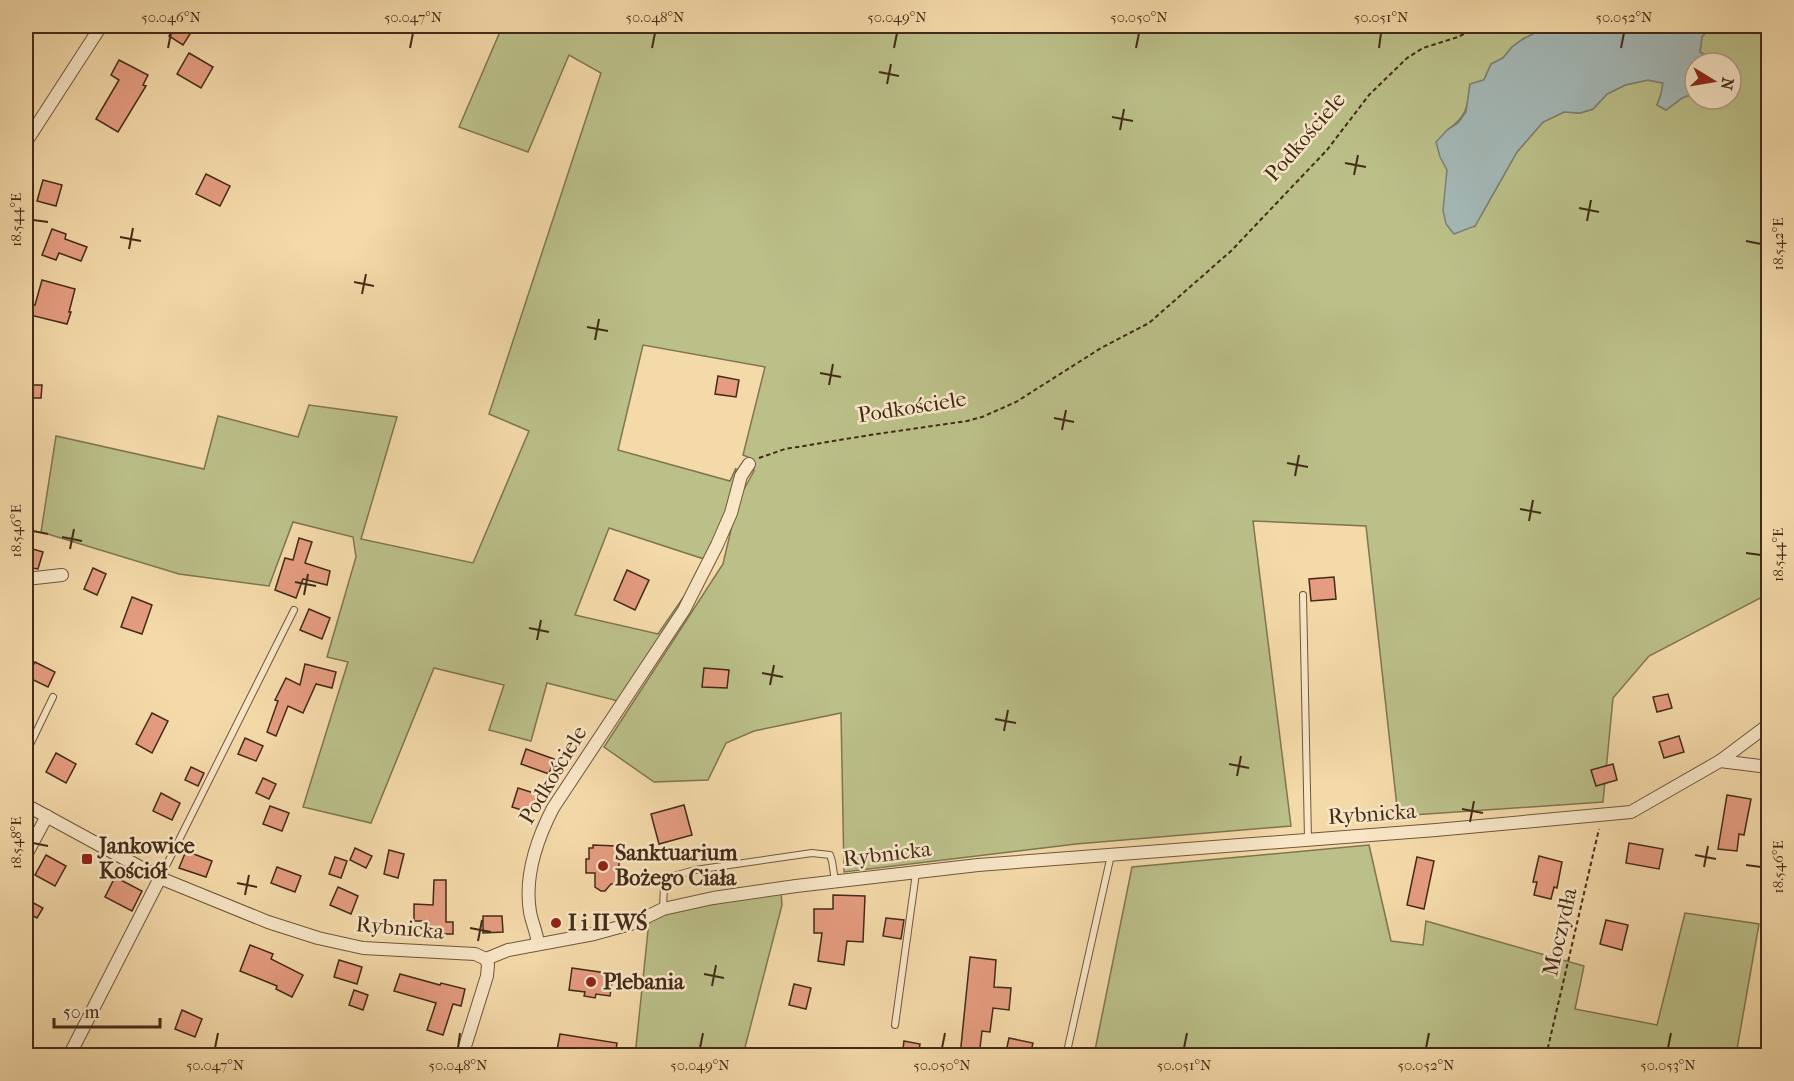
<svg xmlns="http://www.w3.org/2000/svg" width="1794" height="1081" viewBox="0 0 1794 1081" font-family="'IM FELL French Canon',serif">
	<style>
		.green { fill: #bbbf88; stroke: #7f7550; stroke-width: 1.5 }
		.water { fill: #a3b7b5; stroke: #7d7f76; stroke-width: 1.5 }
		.building { fill: #e59c80; stroke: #432b18; stroke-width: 1.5 }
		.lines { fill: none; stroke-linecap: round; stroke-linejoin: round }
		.lane-casing { stroke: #6f563c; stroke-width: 8 }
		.street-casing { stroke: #6f563c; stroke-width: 14 }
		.path { stroke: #432b18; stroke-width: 2; stroke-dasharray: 4.5 3; stroke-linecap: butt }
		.lane { stroke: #f8e6c7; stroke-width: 6 }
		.street { stroke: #f8e6c7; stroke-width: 12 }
		.ticks { fill: none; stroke: #432b18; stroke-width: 2 }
		.poi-dot { fill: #8f2418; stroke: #f8e6c7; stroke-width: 2 }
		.labels { text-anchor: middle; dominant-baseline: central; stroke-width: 5; stroke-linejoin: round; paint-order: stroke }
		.street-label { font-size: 22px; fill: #432b18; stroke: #f8e6c7 }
		.poi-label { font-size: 22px; font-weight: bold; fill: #432b18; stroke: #f8e6c7; text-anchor: start }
		.neatline { fill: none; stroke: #432b18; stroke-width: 2 }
		.ticks-label { font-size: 15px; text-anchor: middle; fill: #432b18 }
	</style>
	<rect width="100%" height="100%" fill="#f4d9a9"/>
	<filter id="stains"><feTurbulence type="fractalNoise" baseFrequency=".00333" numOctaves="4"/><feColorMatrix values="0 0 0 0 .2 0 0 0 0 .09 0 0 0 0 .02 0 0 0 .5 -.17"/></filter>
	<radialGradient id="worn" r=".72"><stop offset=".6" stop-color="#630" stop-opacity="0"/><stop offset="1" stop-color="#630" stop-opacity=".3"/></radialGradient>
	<g class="green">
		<path d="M488,26H1569L1561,29L1539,31L1523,39L1512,47L1503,58L1491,64L1484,80L1470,84C1467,107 1468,116 1447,130L1475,226L1517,152L1543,122L1564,112L1580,113L1593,109L1607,94L1625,85L1648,80L1663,83L1661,94L1657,105L1666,110L1682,98L1695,93V99H1731V63H1717V57L1707,56L1700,52L1702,37L1711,26H1768V601L1762,597L1649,656L1613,698L1603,802L1398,816L1366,526L1253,521L1291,826L1076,844L844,872L841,713L754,731L726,743L708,780L654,782L604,747L723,564L738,500L754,471L750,458L743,455L765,367L643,345L618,450L730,481L736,468C736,500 720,531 707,560L609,528L575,615L658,634L685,595L679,611L618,701L547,683L531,741L489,730L504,685L434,668L371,823L303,807L348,662L327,657L356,557L353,537L293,522L269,586L179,574L41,532L56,436L204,469L218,416L298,437L309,405L397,417L361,539L473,563L529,431L489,414L601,73L569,55L528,152L459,127L499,34Z"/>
		<polygon points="1369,845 1391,941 1423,945 1426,921 1584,966 1575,1009 1657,1025 1685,913 1759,924 1736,1055 1094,1055 1132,867"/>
		<polygon points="781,891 782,905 743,1055 635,1056 649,921 665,913"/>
	</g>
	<polygon class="water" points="1569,26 1711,26 1702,37 1700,52 1707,56 1717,57 1717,63 1695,63 1695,93 1682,98 1666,110 1657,105 1661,94 1663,83 1648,80 1625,85 1607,94 1593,109 1580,113 1564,112 1543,122 1517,152 1475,226 1454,234 1446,224 1443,210 1447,170 1440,157 1436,142 1447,130 1458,123 1466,112 1470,84 1484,80 1491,64 1503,58 1512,47 1523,39 1539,31 1561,29"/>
	<g class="building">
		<polygon points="175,26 190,34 183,45 169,36"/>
		<polygon points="189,53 213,67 201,88 177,74"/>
		<polygon points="119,60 148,75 143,85 146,86 118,132 96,119 119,80 111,75"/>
		<polygon points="206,174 230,186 220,206 196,194"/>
		<polygon points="43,180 62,185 56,206 37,201"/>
		<polygon points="52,229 66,234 65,239 87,247 81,261 59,253 56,260 42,255"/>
		<polygon points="42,280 75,289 69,312 71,312 67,324 26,314 26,302 35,305"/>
		<polygon points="718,376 739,380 736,397 715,394"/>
		<polygon points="26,385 42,385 41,398 26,398"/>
		<polygon points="299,538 312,542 305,563 330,571 327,585 303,579 296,598 275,590 285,558 293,560"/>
		<polygon points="26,547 43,552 38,569 26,567"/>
		<polygon points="93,568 106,574 97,595 84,589"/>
		<polygon points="627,570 649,580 635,610 614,600"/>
		<polygon points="1334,577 1336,599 1311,601 1309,579"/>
		<polygon points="132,597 152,605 142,634 121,627"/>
		<polygon points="309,609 330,618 322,639 300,630"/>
		<polygon points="35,662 55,672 48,687 27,677"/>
		<polygon points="305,664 336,672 332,688 316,684 303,713 288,706 276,736 267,732 278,701 275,700 286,678 300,685"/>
		<polygon points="704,668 729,670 727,688 702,687"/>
		<polygon points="1668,694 1672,708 1657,712 1653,697"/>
		<polygon points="152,713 168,721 152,753 136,744"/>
		<polygon points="1679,736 1684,752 1664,758 1659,742"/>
		<polygon points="245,738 263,746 256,761 238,754"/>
		<polygon points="526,749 554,759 549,774 521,764"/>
		<polygon points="56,753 76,764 66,783 46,772"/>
		<polygon points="1613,764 1617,780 1596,786 1591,770"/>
		<polygon points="191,767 204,773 198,786 185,780"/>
		<polygon points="263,778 276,784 269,799 256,793"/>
		<polygon points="518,788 537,794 531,813 512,807"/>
		<polygon points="161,793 180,803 172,820 153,811"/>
		<polygon points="1727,795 1751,799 1744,835 1739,834 1737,851 1718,849"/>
		<polygon points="684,805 692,835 659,844 651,814"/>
		<polygon points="270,806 289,813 282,831 263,824"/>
		<polygon points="1629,843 1663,849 1659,869 1626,863"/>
		<polygon points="593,845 616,846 616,859 619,859 619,884 611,884 605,891 601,891 595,887 595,873 586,873 586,859 589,859 589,848 593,848"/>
		<polygon points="355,848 372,856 366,868 350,860"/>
		<polygon points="389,850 404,854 398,878 384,874"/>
		<polygon points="186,851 212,861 206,877 179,868"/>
		<polygon points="46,855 66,866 55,886 35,875"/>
		<polygon points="1539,856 1562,862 1557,888 1554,887 1551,899 1534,895 1537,882 1533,882"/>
		<polygon points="335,857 347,861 341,878 329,874"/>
		<polygon points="1417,857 1434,861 1424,909 1407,905"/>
		<polygon points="277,867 301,876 295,892 271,883"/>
		<polygon points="115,877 142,891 132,911 105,897"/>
		<polygon points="434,880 446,880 446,922 453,922 453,934 430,934 429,921 414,921 414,904 433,905"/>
		<polygon points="338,887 358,896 351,914 330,905"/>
		<polygon points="833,895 865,896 863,942 847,941 844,965 818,961 822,933 814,933 814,909 833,909"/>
		<polygon points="26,899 43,908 37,918 26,912"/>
		<polygon points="483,916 502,916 503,932 483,933"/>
		<polygon points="886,918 904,920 901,939 883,936"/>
		<polygon points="1606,920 1628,925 1622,950 1600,944"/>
		<polygon points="250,945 273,954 271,959 303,975 292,997 276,989 277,986 240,971"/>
		<polygon points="970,957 996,960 994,987 1011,988 1009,1010 993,1008 990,1032 982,1031 979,1056 960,1056"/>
		<polygon points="339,960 362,967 357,984 334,977"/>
		<polygon points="572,968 613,974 610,996 596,994 595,998 584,996 585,992 569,990"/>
		<polygon points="400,974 440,985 441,983 465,989 461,1006 453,1004 443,1035 427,1030 436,1003 394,991"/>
		<polygon points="794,984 811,988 806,1009 789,1005"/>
		<polygon points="354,990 368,995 363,1010 349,1005"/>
		<polygon points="182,1010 202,1019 195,1037 175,1029"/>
		<polygon points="560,1034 617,1043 615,1056 595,1056 557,1050"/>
		<polygon points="1009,1038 1033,1043 1030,1056 1005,1056"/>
		<polygon points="904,1041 920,1044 918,1056 902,1056"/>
	</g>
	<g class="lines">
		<defs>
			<g id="lane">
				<polyline points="1303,595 1308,839"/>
				<polyline points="26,753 53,697"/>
				<polyline points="160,878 294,610"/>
				<polyline points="663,909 664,885 670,877 695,870 812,853 830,855 832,861 835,881"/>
				<polyline points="895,1025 916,873"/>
				<polyline points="1066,1056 1111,855"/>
			</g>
			<g id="street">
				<polyline points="26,142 101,26"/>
				<polyline points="26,579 62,575"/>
				<polyline points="1720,761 1768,767"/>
				<polyline points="26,805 160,878 268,922 318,938 363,948 475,954 486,959"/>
				<polyline points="26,855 47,816"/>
				<path d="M538,944C537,933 532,923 530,912C524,876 537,839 553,808L684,610L717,545L731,513L741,476L749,464"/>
				<polyline points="486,959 508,950 594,934 634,923 663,909 713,898 796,886 978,865 1436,830 1631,812 1720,761 1768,725"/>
				<polyline points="69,1056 160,878"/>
				<polyline points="462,1056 487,976 488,965 486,959"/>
			</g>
		</defs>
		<use href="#lane" class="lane-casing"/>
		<use href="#street" class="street-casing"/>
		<g class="path">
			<polyline points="759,458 785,449 870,435 967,421 982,417 1016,402 1101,348 1149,323 1231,251 1327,150 1369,95 1407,58 1423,48 1458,37 1479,26"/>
			<polyline points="1546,1056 1599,829"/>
		</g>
		<use href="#lane" class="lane"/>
		<use href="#street" class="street"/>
	</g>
	<path class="ticks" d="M168,48L171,33M410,48L413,33M652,48L655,33M894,48L897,33M1136,48L1139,33M1379,48L1381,33M1621,48L1624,33M879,72L899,76M887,84L891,64M1112,117L1133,121M1120,130L1124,109M1345,163L1366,167M1354,175L1358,155M1579,208L1599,212M33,220L48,222M1587,221L1591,200M120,237L141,241M1746,241L1761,244M129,249L133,228M354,282L374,286M362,294L366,274M587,327L608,331M595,340L599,319M820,373L841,377M829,385L833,364M1054,418L1074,422M1062,430L1066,410M1287,463L1308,467M1295,476L1299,455M1520,509L1541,513M1529,521L1533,500M33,531L48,534M62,537L82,541M70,549L74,529M1746,553L1761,555M295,582L316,586M304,595L308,574M529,628L549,632M537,640L541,620M762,673L783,677M770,685L774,665M995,719L1016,723M1004,731L1008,710M1229,764L1249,768M1237,776L1241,756M1462,809L1483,813M1470,822L1474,801M33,843L48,846M1695,855L1716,859M1746,865L1761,867M1704,867L1708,846M237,883L257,887M245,895L249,875M470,928L491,932M478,941L482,920M704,974L724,978M712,986L716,965M215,1048L218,1033M458,1048L460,1033M700,1048L703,1033M942,1048L945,1033M1184,1048L1187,1033M1426,1048L1429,1033M1668,1048L1671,1033"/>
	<g class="poi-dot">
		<rect x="81" y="853" width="12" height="12" rx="3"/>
		<circle cx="603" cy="866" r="6"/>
		<circle cx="556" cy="923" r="6"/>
		<circle cx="591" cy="982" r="6"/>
	</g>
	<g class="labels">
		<g class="street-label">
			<text transform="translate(1305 137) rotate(-49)">Podkościele</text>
			<text transform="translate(912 407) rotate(-9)">Podkościele</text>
			<text transform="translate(553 775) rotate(-59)">Podkościele</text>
			<text transform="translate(1372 814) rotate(-4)">Rybnicka</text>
			<text transform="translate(887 854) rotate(-7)">Rybnicka</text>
			<text transform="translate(400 928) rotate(5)">Rybnicka</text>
			<text transform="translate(1560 932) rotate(-77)">Moczydła</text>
		</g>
		<g class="poi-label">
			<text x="99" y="846">Jankowice<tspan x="99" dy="25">Kościół</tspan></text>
			<text x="615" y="853">Sanktuarium<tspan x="615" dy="25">Bożego Ciała</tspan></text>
			<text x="568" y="923">I i II WŚ</text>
			<text x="603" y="982">Plebania</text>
		</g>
	</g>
	<rect width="1794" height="1081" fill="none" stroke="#f4d9a9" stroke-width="66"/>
	<g transform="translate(1713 81) rotate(101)"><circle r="28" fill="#f8e6c7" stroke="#b09b81" stroke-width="1.5"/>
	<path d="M0-4.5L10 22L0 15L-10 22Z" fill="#8f2418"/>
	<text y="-9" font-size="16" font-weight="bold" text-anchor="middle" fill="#432b18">N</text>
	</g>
	<path d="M54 1018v9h106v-9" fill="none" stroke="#432b18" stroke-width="3"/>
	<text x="63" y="1018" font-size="18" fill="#432b18" stroke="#f8e6c7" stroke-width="4.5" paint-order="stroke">50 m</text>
	<rect x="33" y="33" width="1728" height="1015" class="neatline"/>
	<g class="ticks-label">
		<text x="171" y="22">50.046°N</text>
		<text x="413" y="22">50.047°N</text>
		<text x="655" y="22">50.048°N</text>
		<text x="897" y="22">50.049°N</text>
		<text x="1139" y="22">50.050°N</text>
		<text x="1381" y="22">50.051°N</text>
		<text x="1624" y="22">50.052°N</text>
		<text transform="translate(16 220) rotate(-90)" y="5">18.544°E</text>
		<text transform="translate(1778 244) rotate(-90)" y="5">18.542°E</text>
		<text transform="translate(16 531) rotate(-90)" y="5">18.546°E</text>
		<text transform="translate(1778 555) rotate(-90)" y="5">18.544°E</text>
		<text transform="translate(16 843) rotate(-90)" y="5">18.548°E</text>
		<text transform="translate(1778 867) rotate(-90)" y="5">18.546°E</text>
		<text x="215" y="1070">50.047°N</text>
		<text x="458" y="1070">50.048°N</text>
		<text x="700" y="1070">50.049°N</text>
		<text x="942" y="1070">50.050°N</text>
		<text x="1184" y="1070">50.051°N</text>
		<text x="1426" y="1070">50.052°N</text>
		<text x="1668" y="1070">50.053°N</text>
	</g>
	<rect width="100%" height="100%" filter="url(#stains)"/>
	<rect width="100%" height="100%" fill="url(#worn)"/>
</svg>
